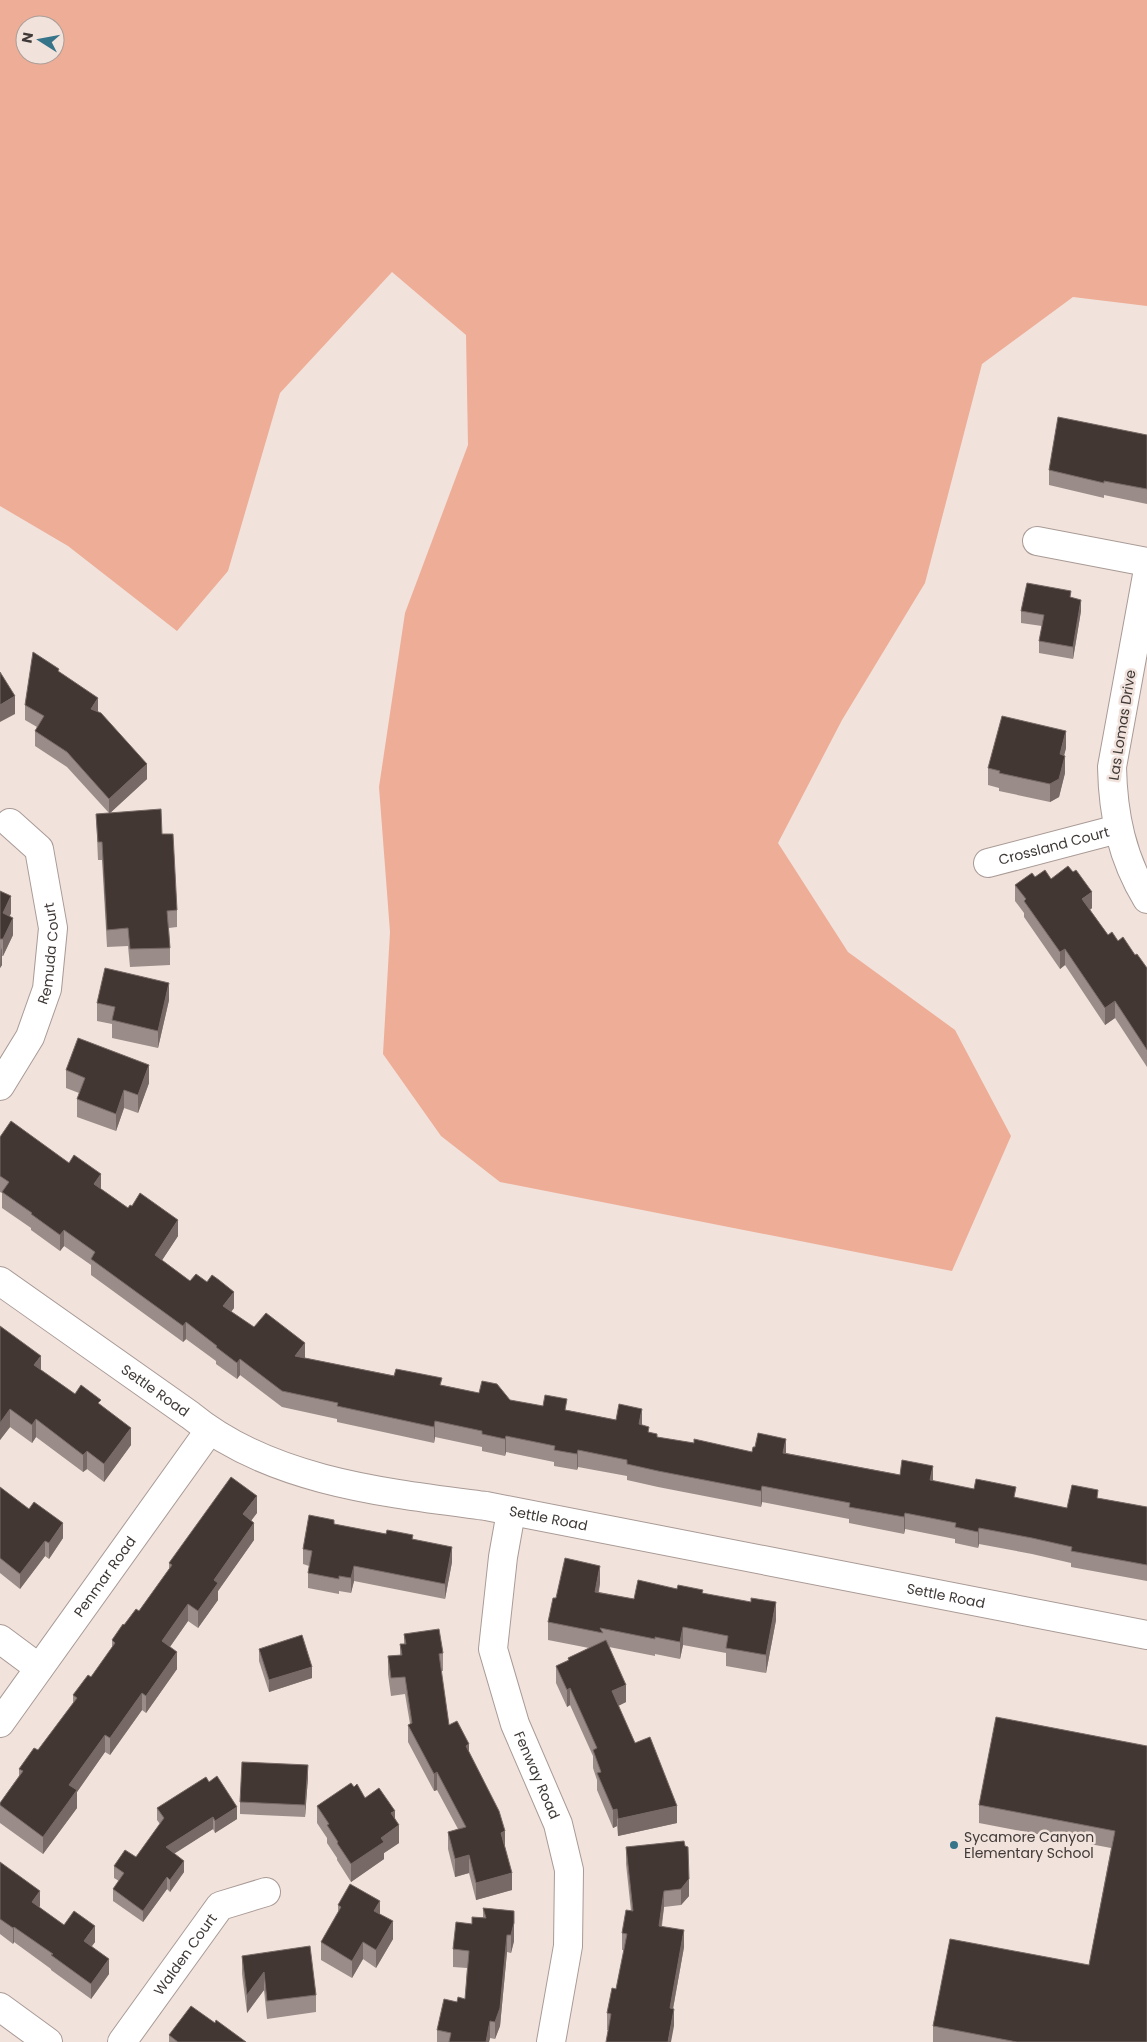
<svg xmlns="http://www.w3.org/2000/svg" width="1147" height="2042" viewBox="0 0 1147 2042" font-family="Poppins,sans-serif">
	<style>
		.green { fill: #eead96; fill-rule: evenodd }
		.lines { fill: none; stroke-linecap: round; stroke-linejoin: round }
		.minor-casing { stroke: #a99a95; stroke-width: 30 }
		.minor { stroke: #fff; stroke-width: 28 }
		.wall { fill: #9a8c88 }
		.shaded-wall { fill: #776a66 }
		.building { fill: #433733; stroke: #776a66 }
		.poi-dot { fill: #36748a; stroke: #f1e2dc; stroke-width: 2 }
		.labels { text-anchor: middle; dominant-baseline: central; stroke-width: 5; stroke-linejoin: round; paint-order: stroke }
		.street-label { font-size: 14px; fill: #3f3937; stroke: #f1e2dc }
		.poi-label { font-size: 14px; fill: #3f3937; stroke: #f1e2dc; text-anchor: start }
	</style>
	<rect width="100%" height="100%" fill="#f1e2dc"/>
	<path class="green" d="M0,0H1147V306L1073,297L982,364L925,583L842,720L778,843L848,952L955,1030L1011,1136L952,1271L500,1182L441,1136L383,1054L390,932L379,787L405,613L468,445L466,335L392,272L280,393L228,571L177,631L68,546L0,506ZM25,25H55V55H25Z"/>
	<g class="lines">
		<defs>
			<g id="minor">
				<polyline points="1037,541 1147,562"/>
				<path d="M1147,575L1112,767C1113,815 1122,858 1147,899"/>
				<path id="s1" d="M988,863L1118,829"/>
				<path id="s2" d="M0,1086L30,1037L47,989L53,928L39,849L10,823"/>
				<path id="s3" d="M0,1281L190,1415C270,1481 386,1493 486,1506L1147,1635"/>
				<path id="s4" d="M511,1512L503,1557L493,1649L515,1724L558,1824L569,1870L568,1946L551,2042"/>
				<polyline points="0,1639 39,1668"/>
				<path id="s5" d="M0,1723L209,1431"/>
				<polyline points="0,2007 48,2042"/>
				<path id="s6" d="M122,2042L220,1906L266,1892"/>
			</g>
		</defs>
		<use href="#minor" class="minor-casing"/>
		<use href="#minor" class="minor"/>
	</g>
	<g class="wall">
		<polygon points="1147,435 1147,504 1104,495 1104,498 1049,485 1049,470"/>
		<polygon points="1021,611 1081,611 1073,659 1039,653 1039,641 1042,626 1021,623"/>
		<polygon points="59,673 98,712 147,779 110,813 162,834 177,910 177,927 169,928 170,948 170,965 130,967 128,946 107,947 102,860 98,860 96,814 109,813 67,767 35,746 35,731 37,727 25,720 25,705"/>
		<polygon points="1066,748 1064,755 1065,773 1059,797 1050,802 999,791 999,788 988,785 988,768"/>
		<polygon points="1035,877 1051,879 1092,908 1090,910 1108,935 1118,941 1135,955 1147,968 1147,1067 1115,1018 1105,1025 1065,965 1060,969 1024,917 1024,913 1015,901 1015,885"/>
		<polygon points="0,891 11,913 10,916 13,935 3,956 2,956 2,965 0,968"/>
		<polygon points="169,1000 158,1048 112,1038 112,1024 97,1021 97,1003"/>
		<polygon points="66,1070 149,1083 138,1113 124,1108 116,1131 77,1117 77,1099 79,1093 66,1088"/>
		<polygon points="0,1137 101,1189 128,1208 178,1236 162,1260 190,1281 234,1308 231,1312 254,1327 305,1358 442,1385 510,1400 543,1406 567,1410 642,1425 649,1432 657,1437 694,1443 752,1452 786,1453 933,1481 1067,1508 1098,1498 1147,1507 1147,1581 1071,1567 1071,1563 1032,1554 979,1544 978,1548 955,1543 955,1539 905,1529 904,1534 849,1523 849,1519 762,1502 761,1507 658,1487 627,1480 627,1476 578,1467 577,1470 554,1466 554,1462 506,1452 505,1456 482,1451 482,1447 435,1437 434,1443 337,1422 337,1419 282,1407 240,1375 237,1379 216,1364 216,1361 186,1339 183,1342 91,1275 91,1265 64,1246 60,1251 31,1230 31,1228 2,1208 2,1193 0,1192"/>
		<polygon points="0,1326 41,1370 75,1394 101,1405 131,1445 104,1482 87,1469 83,1472 36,1437 32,1443 10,1427 0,1440"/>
		<polygon points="0,1487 63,1538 49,1559 45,1556 20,1589 0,1573"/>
		<polygon points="257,1513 251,1520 254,1540 218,1591 218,1600 198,1628 188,1621 170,1647 177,1669 146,1713 142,1710 110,1755 105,1752 77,1792 77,1808 43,1854 0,1823 0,1803 19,1776 19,1769 38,1750 73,1703 73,1695 91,1677 112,1648 112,1640 124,1625 139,1611 169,1569 169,1563"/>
		<polygon points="334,1524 413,1539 452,1562 445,1599 354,1581 351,1593 339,1591 339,1594 308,1588 308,1573 309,1566 303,1564 303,1549"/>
		<polygon points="600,1583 599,1592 634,1599 677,1589 703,1593 776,1620 766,1673 726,1666 726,1653 683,1645 680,1659 655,1654 655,1656 609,1647 626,1702 618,1706 635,1743 677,1823 618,1836 617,1826 613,1828 597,1790 597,1780 593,1768 593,1756 570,1705 567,1707 556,1683 556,1666 568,1661 568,1658 589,1648 548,1640 548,1622 556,1598"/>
		<polygon points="404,1634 443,1653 443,1671 441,1671 449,1725 469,1752 505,1847 512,1890 476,1900 469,1873 455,1877 448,1849 448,1832 458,1829 437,1790 434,1791 408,1742 408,1725 410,1724 405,1694 391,1696 388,1674 388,1656 400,1655 400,1644 404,1644"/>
		<polygon points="259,1649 312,1678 269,1692 259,1661"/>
		<polygon points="1147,1746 1147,2042 933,2042 933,2026 1089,1965 1111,1848 979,1823 979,1805"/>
		<polygon points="308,1777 305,1817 240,1814 240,1802"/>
		<polygon points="209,1782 237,1819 215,1833 213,1829 174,1853 184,1872 170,1892 167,1889 143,1922 113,1901 113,1889 119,1881 114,1878 114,1866 136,1857 160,1824 157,1820 157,1808"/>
		<polygon points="354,1787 365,1798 395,1818 399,1843 384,1853 384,1859 351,1882 337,1860 337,1858 327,1843 327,1838 317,1823 317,1806"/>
		<polygon points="684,1841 689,1896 681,1905 664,1907 662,1926 684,1947 673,2009 674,2026 607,2030 607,2013 616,1989 624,1950 622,1950 622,1933 631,1911 626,1864 626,1847"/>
		<polygon points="0,1863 40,1906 39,1907 64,1925 95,1942 92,1946 109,1974 91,1999 51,1970 51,1969 14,1942 13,1944 0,1934"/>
		<polygon points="338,1905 380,1914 393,1939 376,1968 363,1959 352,1978 321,1960 321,1942 338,1913"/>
		<polygon points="483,1908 514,1911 514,1941 511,1953 507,1952 500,2026 495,2039 490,2038 489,2042 437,2042 437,2030 457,2002 465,1999 467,1968 453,1967 453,1949 472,1924 483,1917"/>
		<polygon points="242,1956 316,1995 316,2012 267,2019 264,1990 247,2013 242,1974"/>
		<polygon points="215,2023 246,2042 169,2042 169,2035"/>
	</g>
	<g class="shaded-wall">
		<polygon points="1081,600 1081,611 1073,659 1073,647"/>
		<polygon points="15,696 15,714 0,722 0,705"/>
		<polygon points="98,698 98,713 91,709"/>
		<polygon points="1066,731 1066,748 1060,772 1060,754"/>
		<polygon points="1065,756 1065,773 1059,797 1050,802 1050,784"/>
		<polygon points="147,764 147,779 109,814 109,799"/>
		<polygon points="1092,892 1092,908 1082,916 1082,899"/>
		<polygon points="11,896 11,913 3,930 3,913"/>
		<polygon points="13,918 13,935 3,956 3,939"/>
		<polygon points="1,943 1,950 2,948 2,965 0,968"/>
		<polygon points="1065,949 1065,965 1060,969 1060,952"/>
		<polygon points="169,983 169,1000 158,1048 158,1031"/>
		<polygon points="1115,1001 1115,1018 1105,1025 1105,1008"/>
		<polygon points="149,1065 149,1083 138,1113 138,1095"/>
		<polygon points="124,1090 124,1108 116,1131 116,1114"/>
		<polygon points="101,1174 101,1190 94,1184"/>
		<polygon points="178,1220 178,1236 155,1271 155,1255"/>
		<polygon points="64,1230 64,1246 60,1251 60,1235"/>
		<polygon points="234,1292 234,1308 223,1322 223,1306"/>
		<polygon points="186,1322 186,1339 183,1342 183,1326"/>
		<polygon points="305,1343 305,1359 295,1356"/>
		<polygon points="41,1356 41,1373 34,1365"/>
		<polygon points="240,1359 240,1375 237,1379 237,1363"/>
		<polygon points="10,1409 10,1427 0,1440 0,1423"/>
		<polygon points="642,1409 642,1425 639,1424"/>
		<polygon points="36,1419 36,1437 32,1443 32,1425"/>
		<polygon points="435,1421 435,1437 434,1443 434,1427"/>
		<polygon points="131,1428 131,1445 104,1482 104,1464"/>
		<polygon points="506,1436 506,1452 505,1456 505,1439"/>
		<polygon points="786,1439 786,1455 783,1453"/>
		<polygon points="578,1450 578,1467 577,1470 577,1454"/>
		<polygon points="87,1451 87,1469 83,1472 83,1455"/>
		<polygon points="933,1466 933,1482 930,1480"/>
		<polygon points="762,1486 762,1502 761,1507 761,1491"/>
		<polygon points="257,1496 257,1513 243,1532 243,1514"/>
		<polygon points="905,1513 905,1529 904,1534 904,1517"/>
		<polygon points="63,1523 63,1538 49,1559 49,1543"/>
		<polygon points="254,1523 254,1540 218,1591 218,1600 198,1628 198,1611 214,1580"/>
		<polygon points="979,1528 979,1544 978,1548 978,1532"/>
		<polygon points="45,1541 45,1556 20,1589 20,1574"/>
		<polygon points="452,1547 452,1562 445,1599 445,1584"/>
		<polygon points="354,1566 354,1581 351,1593 351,1578"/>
		<polygon points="600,1566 600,1583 595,1609 595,1592"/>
		<polygon points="776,1602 776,1620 766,1673 766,1655"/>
		<polygon points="188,1604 188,1621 162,1658 162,1641"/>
		<polygon points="683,1627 683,1645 680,1659 680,1642"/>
		<polygon points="177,1652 177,1669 146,1713 146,1696"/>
		<polygon points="312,1667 312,1678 269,1692 269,1680"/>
		<polygon points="626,1685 626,1702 612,1709 612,1691"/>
		<polygon points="570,1688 570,1705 567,1707 567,1690"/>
		<polygon points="142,1693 142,1710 110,1755 110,1738"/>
		<polygon points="105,1735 105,1752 77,1792 77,1808 43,1854 43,1837 69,1785"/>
		<polygon points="469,1744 469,1761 466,1746"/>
		<polygon points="308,1765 308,1777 305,1817 305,1805"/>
		<polygon points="437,1772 437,1790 434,1791 434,1774"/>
		<polygon points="677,1806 677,1823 618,1836 618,1819"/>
		<polygon points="237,1807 237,1819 215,1833 215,1821"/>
		<polygon points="617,1809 617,1826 613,1828 613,1810"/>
		<polygon points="395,1811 395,1828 391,1813"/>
		<polygon points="213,1817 213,1829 166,1859 166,1847"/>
		<polygon points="399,1825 399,1843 384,1853 384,1859 351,1882 351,1864 381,1838"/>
		<polygon points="505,1831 505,1849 501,1833"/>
		<polygon points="469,1855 469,1873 455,1877 455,1859"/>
		<polygon points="184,1861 184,1872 170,1892 170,1880"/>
		<polygon points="512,1873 512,1890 476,1900 476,1883"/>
		<polygon points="167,1877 167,1889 143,1922 143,1911"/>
		<polygon points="689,1879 689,1896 681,1905 681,1889"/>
		<polygon points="40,1891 40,1906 32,1917 32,1902"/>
		<polygon points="664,1891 664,1907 659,1942 659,1926"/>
		<polygon points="380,1901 380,1919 374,1911"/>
		<polygon points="393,1921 393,1939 376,1968 376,1950"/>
		<polygon points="514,1923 514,1941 511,1953 511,1935"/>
		<polygon points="95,1926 95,1942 84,1956 84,1941"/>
		<polygon points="14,1927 14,1942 13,1944 13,1928"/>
		<polygon points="684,1930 684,1947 670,2025 670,2008"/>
		<polygon points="507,1935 507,1952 500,2026 495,2039 495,2022"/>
		<polygon points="363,1942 363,1959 352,1978 352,1961"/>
		<polygon points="109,1959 109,1974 91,1999 91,1984"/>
		<polygon points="264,1972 264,1990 247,2013 247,1995"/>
		<polygon points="674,2009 674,2026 671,2042 668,2042"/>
		<polygon points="490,2021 490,2038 489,2042 486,2042"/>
	</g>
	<g class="building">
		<polygon points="1058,417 1147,435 1147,489 1104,481 1104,483 1049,470"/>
		<polygon points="1027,583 1071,591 1070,597 1081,600 1073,647 1039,641 1044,615 1021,611"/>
		<polygon points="33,652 59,669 58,671 98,698 91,709 101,713 147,764 109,799 67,752 35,731 44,716 25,705"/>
		<polygon points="0,672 15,696 0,705"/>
		<polygon points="1002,716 1066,731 1060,754 1065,756 1059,779 1050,784 999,773 1000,771 988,768"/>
		<polygon points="161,809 162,834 173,834 177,910 167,911 170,948 130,949 128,928 107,930 102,842 98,842 96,814"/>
		<polygon points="1068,866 1073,872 1076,870 1092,892 1082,899 1108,935 1112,932 1118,941 1123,937 1135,955 1137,954 1147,968 1147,1050 1115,1001 1105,1008 1065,949 1060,952 1024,901 1026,899 1015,885 1032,873 1035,877 1045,870 1051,879"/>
		<polygon points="0,891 11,896 3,913 13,918 3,939 0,939"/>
		<polygon points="105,968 169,983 158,1031 112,1020 115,1007 97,1003"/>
		<polygon points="78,1038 149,1065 138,1095 124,1090 116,1114 77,1099 85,1078 66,1070"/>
		<polygon points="11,1121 69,1163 74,1155 101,1174 94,1184 128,1208 130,1205 132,1206 140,1193 178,1220 155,1255 190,1281 196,1274 207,1282 212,1275 219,1280 234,1292 223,1306 254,1327 266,1313 305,1343 295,1356 394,1376 396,1369 442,1378 440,1385 479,1393 482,1381 497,1384 510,1400 543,1406 545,1395 567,1399 565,1410 616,1420 619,1404 642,1409 639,1424 649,1427 648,1432 657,1434 657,1437 694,1443 694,1439 752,1452 753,1447 755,1447 758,1433 786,1439 783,1453 900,1475 902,1460 933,1466 930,1480 974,1489 976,1479 1016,1487 1014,1497 1067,1508 1072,1485 1098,1490 1097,1498 1147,1507 1147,1565 1071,1551 1072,1547 1032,1538 979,1528 978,1532 955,1527 956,1523 905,1513 904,1517 849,1507 850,1503 762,1486 761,1491 658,1471 627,1464 627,1460 578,1450 577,1454 554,1450 555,1446 506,1436 505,1439 482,1434 482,1431 435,1421 434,1427 337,1406 338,1403 282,1391 240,1359 237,1363 216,1347 217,1346 186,1322 183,1326 91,1259 95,1252 64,1230 60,1235 31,1214 32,1213 2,1192 9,1182 0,1176 0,1137"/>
		<polygon points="0,1326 41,1356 34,1365 75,1394 81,1385 101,1400 98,1403 131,1428 104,1464 87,1451 83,1455 36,1419 32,1425 10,1409 0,1423"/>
		<polygon points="231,1477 257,1496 243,1514 254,1523 214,1580 218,1583 198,1611 188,1604 162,1641 177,1652 146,1696 142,1693 110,1738 105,1735 69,1785 77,1790 43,1837 0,1805 0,1803 23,1771 19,1769 34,1748 38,1750 77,1698 73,1695 88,1675 91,1677 115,1643 112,1640 123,1624 124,1625 136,1609 139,1611 172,1565 169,1563"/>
		<polygon points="0,1487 29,1509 34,1502 63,1523 49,1543 45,1541 20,1574 0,1558"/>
		<polygon points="309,1515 334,1520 334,1524 386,1534 387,1530 413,1535 412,1539 452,1547 445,1584 354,1566 351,1578 339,1576 339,1579 308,1573 312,1551 303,1549"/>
		<polygon points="565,1558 600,1566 595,1592 634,1599 638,1580 677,1589 678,1585 703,1590 702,1593 751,1602 751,1598 776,1602 766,1655 726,1648 728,1636 683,1627 680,1642 655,1637 655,1639 600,1628 603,1633 548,1622 553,1598 556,1598"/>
		<polygon points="439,1629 443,1653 439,1654 449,1725 457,1721 469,1744 466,1746 499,1811 505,1831 501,1833 512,1873 476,1883 469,1855 455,1859 448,1832 466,1827 437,1772 434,1774 408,1725 412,1723 405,1677 391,1678 388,1656 402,1655 400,1644 406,1644 404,1634"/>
		<polygon points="302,1635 312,1667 269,1680 259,1649"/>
		<polygon points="606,1640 626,1685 612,1691 635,1743 650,1737 677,1806 618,1819 617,1809 613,1810 597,1773 601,1772 593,1750 597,1748 570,1688 567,1690 556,1666 569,1660 568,1658"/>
		<polygon points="996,1717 1147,1746 1147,2042 1017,2042 933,2026 950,1939 1089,1965 1115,1831 979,1805"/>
		<polygon points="242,1762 308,1765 305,1805 240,1802"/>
		<polygon points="217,1776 237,1807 215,1821 213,1817 166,1847 184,1861 170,1880 167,1877 143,1911 113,1889 124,1873 114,1866 125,1850 136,1857 164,1818 157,1808 206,1777 209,1782"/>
		<polygon points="351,1783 354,1787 357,1784 365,1798 379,1788 395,1811 391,1813 399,1825 381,1838 384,1842 351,1864 337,1843 338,1842 327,1825 329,1824 317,1806"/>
		<polygon points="684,1841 685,1846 688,1847 689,1879 681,1889 664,1891 659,1926 684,1930 670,2008 674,2009 668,2042 606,2042 611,2014 607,2013 612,1988 616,1989 627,1934 622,1933 626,1910 633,1911 626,1847"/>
		<polygon points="0,1862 40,1891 32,1902 64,1925 74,1911 95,1926 84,1941 109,1959 91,1984 51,1955 53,1954 14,1927 13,1928 0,1919"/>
		<polygon points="350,1884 380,1901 374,1911 393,1921 376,1950 363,1942 352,1961 321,1942 341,1907 338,1905"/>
		<polygon points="483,1908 514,1911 514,1923 511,1935 507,1935 500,2008 495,2022 490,2021 486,2042 449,2042 451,2033 437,2030 444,1999 457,2002 458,1997 465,1999 469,1951 453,1949 456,1922 472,1924 472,1917 486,1918"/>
		<polygon points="310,1946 316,1995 267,2001 264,1972 247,1995 242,1956"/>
		<polygon points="191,2006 215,2023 216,2020 246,2042 178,2042 169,2035"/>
	</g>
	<circle class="poi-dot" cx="954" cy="1845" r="5"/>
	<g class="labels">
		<g class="street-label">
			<text transform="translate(1122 725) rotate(-81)">Las Lomas Drive</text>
			<text stroke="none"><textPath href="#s1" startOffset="68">Crossland Court</textPath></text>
			<text stroke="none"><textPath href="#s2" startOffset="144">Remuda Court</textPath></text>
			<text stroke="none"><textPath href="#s3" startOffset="190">Settle Road</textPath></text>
			<text stroke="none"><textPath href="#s3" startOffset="610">Settle Road</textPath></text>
			<text stroke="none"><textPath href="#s5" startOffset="180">Penmar Road</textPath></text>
			<text stroke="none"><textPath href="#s3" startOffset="1015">Settle Road</textPath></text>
			<text stroke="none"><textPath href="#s4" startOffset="272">Fenway Road</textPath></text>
			<text stroke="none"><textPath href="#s6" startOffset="108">Walden Court</textPath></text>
		</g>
		<g class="poi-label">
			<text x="964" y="1837">Sycamore Canyon<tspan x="964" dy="16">Elementary School</tspan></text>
		</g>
	</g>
	<g transform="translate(40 40) rotate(281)"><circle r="24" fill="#f1e2dc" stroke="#aa9e9a"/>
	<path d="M0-4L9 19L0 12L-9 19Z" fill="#36748a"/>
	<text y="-8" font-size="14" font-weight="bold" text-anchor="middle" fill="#3f3937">N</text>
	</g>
</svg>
